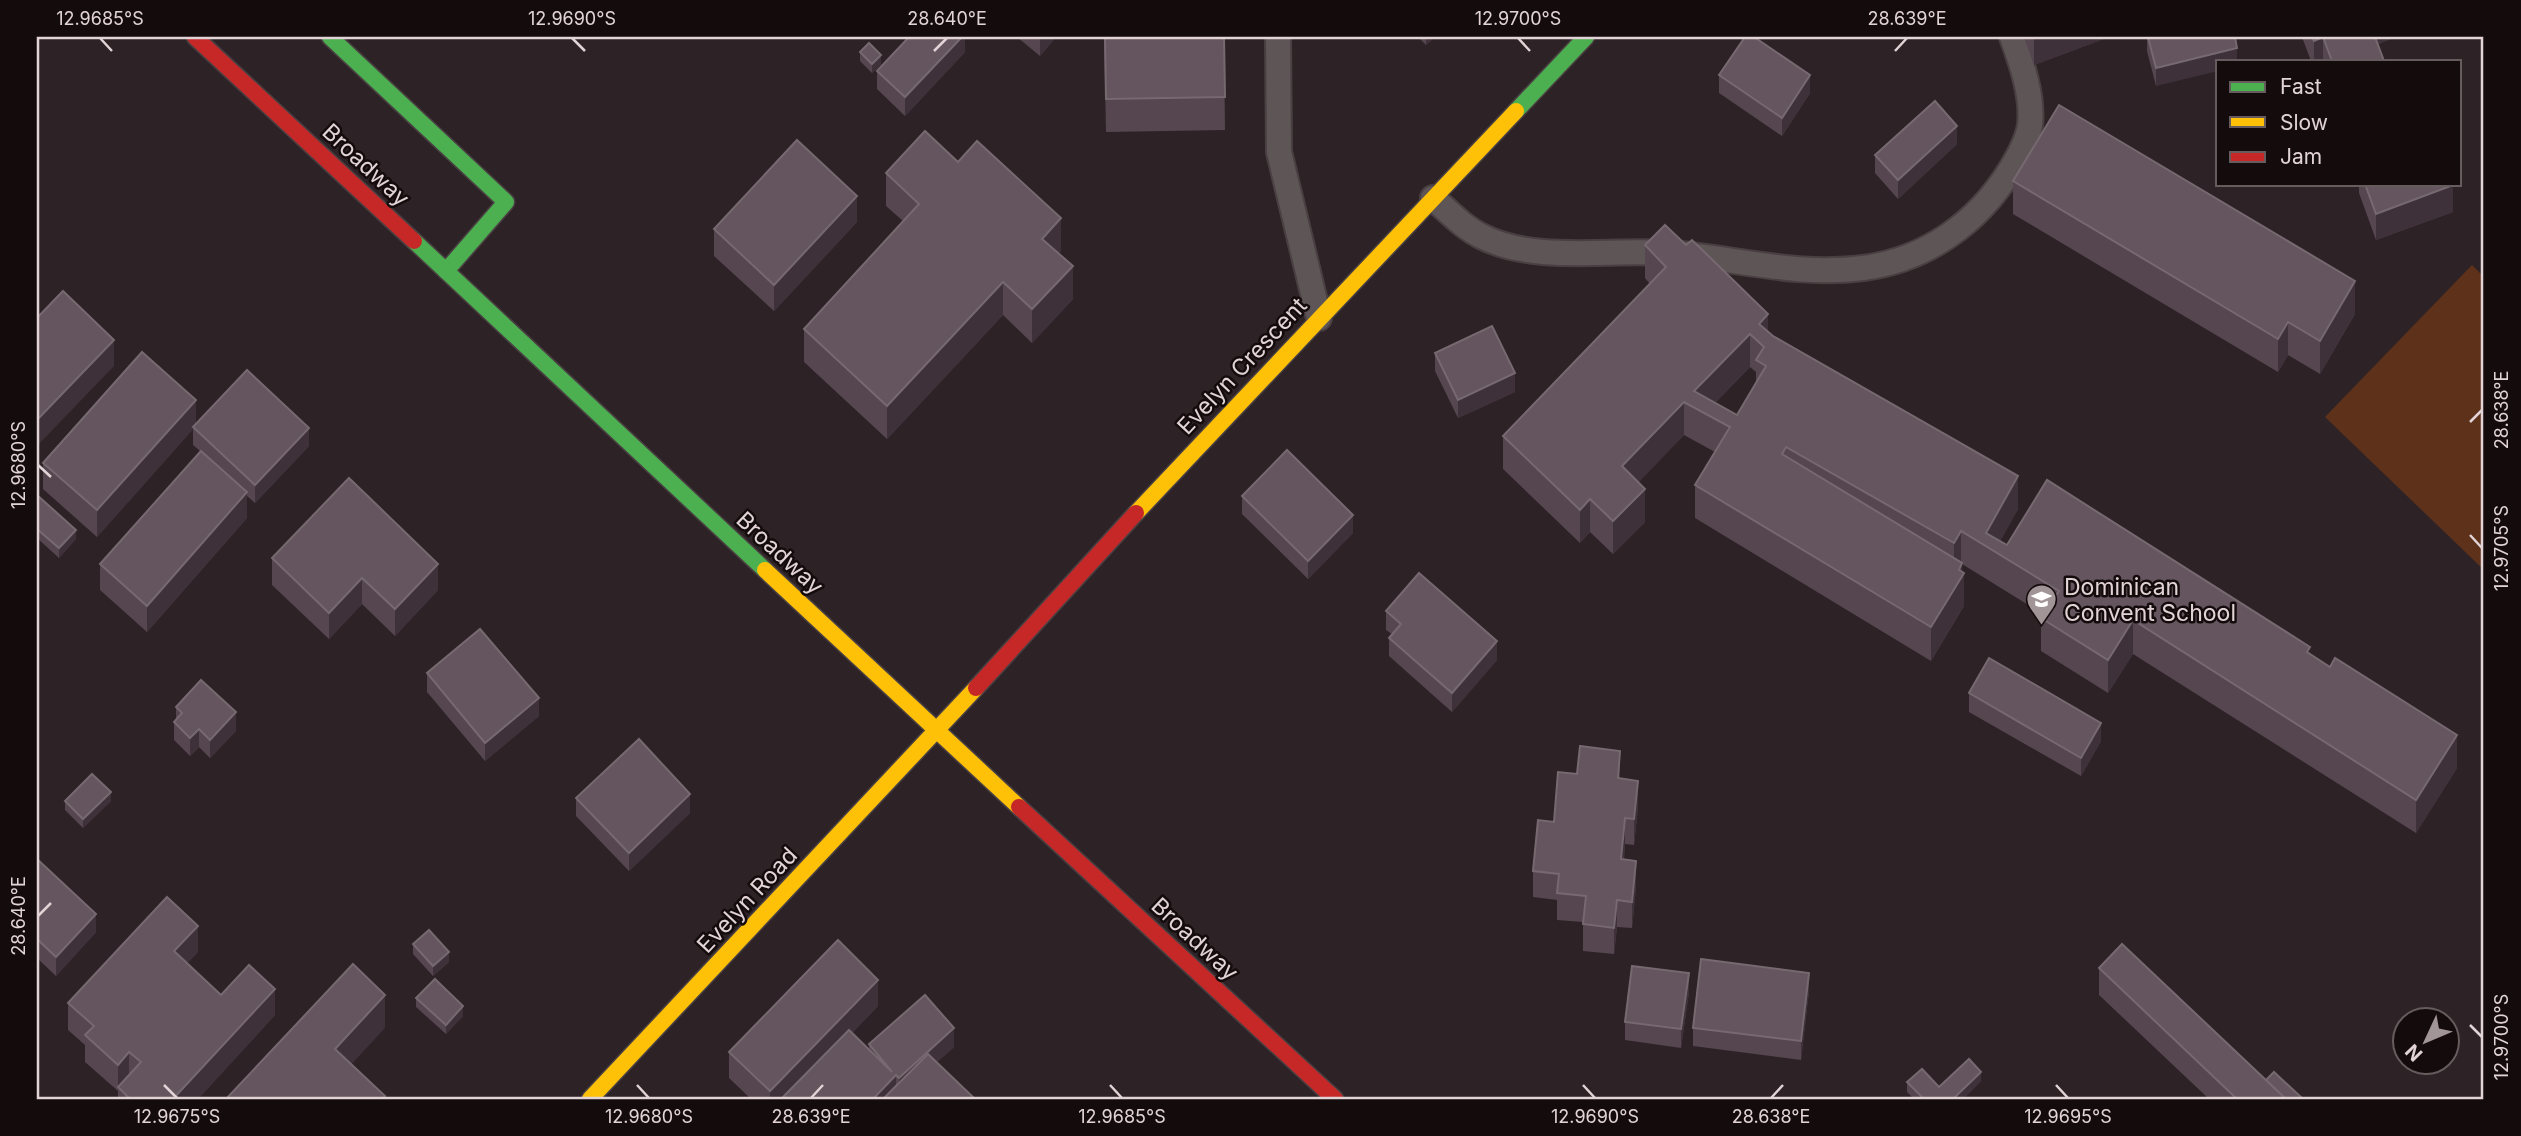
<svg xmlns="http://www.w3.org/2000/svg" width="2521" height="1136" viewBox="0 0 2521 1136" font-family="Inter,sans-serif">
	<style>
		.green { fill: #5e311a }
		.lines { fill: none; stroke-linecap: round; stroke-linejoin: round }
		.lane-casing { stroke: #4a4043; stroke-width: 28 }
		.fast-casing { stroke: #4a4043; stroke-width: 19 }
		.slow-casing { stroke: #4a4043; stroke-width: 19 }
		.jam-casing { stroke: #4a4043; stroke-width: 19 }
		.lane { stroke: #5e5557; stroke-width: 24 }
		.fast { stroke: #4caf50; stroke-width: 16 }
		.slow { stroke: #ffc107; stroke-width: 16 }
		.jam { stroke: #c62828; stroke-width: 16 }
		.wall { fill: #55464f; fill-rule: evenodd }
		.shaded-wall { fill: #3e3139 }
		.building { fill: #64555e; stroke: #776970; stroke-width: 2; fill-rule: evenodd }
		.ticks { fill: none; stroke: #e1d3d6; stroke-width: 2.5 }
		.labels { text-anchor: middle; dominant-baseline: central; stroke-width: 5; stroke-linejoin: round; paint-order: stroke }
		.street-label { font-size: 23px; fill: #e1d3d6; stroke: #140b0d }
		.poi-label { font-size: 23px; fill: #e1d3d6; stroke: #140b0d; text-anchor: start }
		.neatline { fill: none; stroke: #e1d3d6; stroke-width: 2.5 }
		.ticks-label { font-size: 18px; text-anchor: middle; fill: #e1d3d6 }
	</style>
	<rect width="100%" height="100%" fill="#2d2326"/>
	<polygon class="green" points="2472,265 2484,277 2484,570 2325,417"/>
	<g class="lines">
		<defs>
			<g id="lane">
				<polyline points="1278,37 1279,152 1319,318"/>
				<path d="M1433,198C1449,212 1464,228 1483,237C1535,263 1610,249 1667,253C1732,257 1796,277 1863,268C1926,260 1978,223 2011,169C2019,156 2028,139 2030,125C2033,96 2022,64 2012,37"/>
			</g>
			<g id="fast">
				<polyline points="330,37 506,202 446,271"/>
				<polyline points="1516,111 1586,37"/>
				<polyline points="414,241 765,570"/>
			</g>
			<g id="slow">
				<polyline points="1136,513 1516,111"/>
				<polyline points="765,570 1019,807"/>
				<polyline points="590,1099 976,688"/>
			</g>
			<g id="jam">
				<polyline points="195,37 414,241"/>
				<polyline points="976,688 1136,513"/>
				<polyline points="1019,807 1335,1099"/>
			</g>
		</defs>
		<use href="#lane" class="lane-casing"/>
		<use href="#fast" class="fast-casing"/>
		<use href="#slow" class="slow-casing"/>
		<use href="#jam" class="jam-casing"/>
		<use href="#lane" class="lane"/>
		<use href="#fast" class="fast"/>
		<use href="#slow" class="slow"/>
		<use href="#jam" class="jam"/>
	</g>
	<g class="wall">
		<polygon points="965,37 965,52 905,116 877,89 877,71"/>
		<polygon points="1017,37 1056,37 1040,56"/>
		<polygon points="1104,37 1224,37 1225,130 1106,132"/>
		<polygon points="1418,37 1435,37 1426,45"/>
		<polygon points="2024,37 2109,37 2034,65"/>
		<polygon points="2147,37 2235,37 2237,61 2156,86 2147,51"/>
		<polygon points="2302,37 2396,37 2378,44 2384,61 2311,61"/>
		<polygon points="860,52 881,64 872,73 860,61"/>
		<polygon points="1719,75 1810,93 1782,136 1719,93"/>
		<polygon points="1957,144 1898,199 1875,173 1875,155"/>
		<polygon points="958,162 1061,251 1059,253 1073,299 1032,343 1003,315 887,439 804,362 804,329 903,221 886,206 886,173"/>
		<polygon points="2013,181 2355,314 2320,374 2288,355 2278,372 2013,214"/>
		<polygon points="2359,184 2452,184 2453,212 2376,240 2359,193"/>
		<polygon points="857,222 774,311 714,256 714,229"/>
		<path d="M1645,245L2018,509L2000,541L2007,545L2310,654L2457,768L2416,833L2133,654L2108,693L2041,651V618L2043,614L1962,564L1964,606L1931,661L1695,518V485L1715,452L1684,435L1638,482L1645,522L1613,554L1590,532L1580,543L1503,469V436L1650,284L1645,278ZM1750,367L1756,372V382L1737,415L1715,403Z"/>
		<polygon points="1435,353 1515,392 1458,418 1435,371"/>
		<polygon points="196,424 309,446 255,503 247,496 247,518 147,632 100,590 100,564 200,451 193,445 193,429 97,537 43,489 43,463"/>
		<polygon points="37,496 76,539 59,558 37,538"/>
		<polygon points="1242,496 1353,533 1308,579 1242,514"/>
		<polygon points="272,558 438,590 395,636 362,604 329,639 272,585"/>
		<polygon points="1386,611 1497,660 1452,712 1389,656 1389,638 1392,634 1386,630"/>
		<polygon points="427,673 539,716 485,761 427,692"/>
		<polygon points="1969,693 2101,741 2081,776 1969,712"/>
		<polygon points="176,707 236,731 210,758 199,747 190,756 174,740 174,722 176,720"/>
		<polygon points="1620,779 1638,807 1634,845 1625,844 1624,859 1636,887 1632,928 1617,927 1614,954 1583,951 1583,922 1557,920 1557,900 1533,897 1533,871 1554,822"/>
		<polygon points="576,798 690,813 629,871 576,816"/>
		<polygon points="65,801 111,801 83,828 65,810"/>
		<polygon points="37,859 96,932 56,976 37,958"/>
		<polygon points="413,944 449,962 433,976 413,954"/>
		<polygon points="198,952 187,963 221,995 275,1015 198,1099 118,1099 118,1091 85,1062 85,1045 68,1030 68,1003"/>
		<polygon points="2099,968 2266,1080 2303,1099 2209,1099 2099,995"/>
		<polygon points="1809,991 1801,1060 1693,1046 1693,1028"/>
		<polygon points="1689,992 1681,1048 1625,1040 1625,1022"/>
		<polygon points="416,998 463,1016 446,1034 416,1007"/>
		<polygon points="878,1006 852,1033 869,1049 869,1044 954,1047 937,1062 975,1099 751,1099 729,1078 729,1052"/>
		<polygon points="1981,1081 1963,1099 1914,1099 1907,1092 1907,1082 1939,1087"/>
	</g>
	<g class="shaded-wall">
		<polygon points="962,37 965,37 965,52 905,116 905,97"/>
		<polygon points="1040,37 1056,37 1040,56"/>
		<polygon points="1426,37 1435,37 1426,45"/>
		<polygon points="2039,37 2109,37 2034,65 2034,39"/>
		<polygon points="2323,37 2323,61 2314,61 2314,41"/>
		<polygon points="2369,37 2396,37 2369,47"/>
		<polygon points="2237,48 2237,61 2218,61 2218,71 2156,86 2156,68"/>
		<polygon points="881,55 881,64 872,73 872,64"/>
		<polygon points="1810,75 1810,93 1782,136 1782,118"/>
		<polygon points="1957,126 1957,144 1898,199 1898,180"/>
		<polygon points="2453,185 2453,212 2376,240 2376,214"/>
		<polygon points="857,196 857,222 774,311 774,285"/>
		<polygon points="1061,218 1061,251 1042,272 1042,239"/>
		<polygon points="1073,266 1073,299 1032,343 1032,309"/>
		<polygon points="2355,281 2355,314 2320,374 2320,341"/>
		<polygon points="1003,282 1003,315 887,439 887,406"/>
		<polygon points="1768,314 1768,347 1764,347 1759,324"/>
		<polygon points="2288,322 2288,355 2278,372 2278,339"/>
		<polygon points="1750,334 1750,367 1704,414 1694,391"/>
		<polygon points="114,340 114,366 37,446 37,420"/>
		<polygon points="1515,373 1515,392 1458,418 1458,400"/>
		<polygon points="196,400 196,426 193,427 193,429 97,537 97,510"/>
		<polygon points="1684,402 1684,435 1622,500 1622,466"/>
		<polygon points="309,428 309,446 255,503 255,485"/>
		<polygon points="2018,476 2018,509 1995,551 1986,533"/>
		<polygon points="1645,489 1645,522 1613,554 1613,521"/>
		<polygon points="247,492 247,518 147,632 147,606"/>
		<polygon points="1590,499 1590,532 1580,543 1580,510"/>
		<polygon points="1353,515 1353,533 1308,579 1308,561"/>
		<polygon points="76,530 76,539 59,558 59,548"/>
		<polygon points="1961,531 1961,564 1954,576 1954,543"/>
		<polygon points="1962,563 1962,576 1964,573 1964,606 1931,661 1931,627"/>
		<polygon points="438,564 438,590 395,636 395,609"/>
		<polygon points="362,578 362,604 329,639 329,613"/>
		<polygon points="2133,620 2133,654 2108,693 2108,660"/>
		<polygon points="1497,641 1497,660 1452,712 1452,693"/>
		<polygon points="539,698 539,716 485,761 485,743"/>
		<polygon points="236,712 236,731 210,758 210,740"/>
		<polygon points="2101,723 2101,741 2081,776 2081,758"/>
		<polygon points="199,729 199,747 190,756 190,738"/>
		<polygon points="2457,735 2457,768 2416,833 2416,800"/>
		<polygon points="1620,751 1620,777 1618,805 1618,778"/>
		<polygon points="1638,781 1638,807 1634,845 1634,819"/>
		<polygon points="111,792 111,801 83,828 83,819"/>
		<polygon points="690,794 690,813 629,871 629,853"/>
		<polygon points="1625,818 1625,844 1621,885 1621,859"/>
		<polygon points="1636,861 1636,887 1632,928 1632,902"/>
		<polygon points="1617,900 1617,927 1614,954 1614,928"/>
		<polygon points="96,914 96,932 56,976 56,957"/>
		<polygon points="198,926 198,952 174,977 174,951"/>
		<polygon points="449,952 449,962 433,976 433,966"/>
		<polygon points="1689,973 1689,992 1681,1048 1681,1029"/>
		<polygon points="1809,973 1809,991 1801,1060 1801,1041"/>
		<polygon points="878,980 878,1006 787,1099 770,1099 770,1091"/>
		<polygon points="275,989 275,1015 198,1099 173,1099"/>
		<polygon points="385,995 385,1028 335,1082 335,1049"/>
		<polygon points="463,1006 463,1016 446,1034 446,1025"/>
		<polygon points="954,1028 954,1047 899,1096 899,1078"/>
		<polygon points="129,1052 129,1079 118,1088 118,1065"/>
		<polygon points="1981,1072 1981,1081 1963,1099 1953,1099"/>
		<polygon points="896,1075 896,1093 891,1099 873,1099"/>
	</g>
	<g class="building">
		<polygon points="909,37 962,37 905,97 877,71"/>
		<polygon points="1105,37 1224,37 1225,97 1106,99"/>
		<polygon points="1745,37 1754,37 1810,75 1782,118 1719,75"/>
		<polygon points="2148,37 2235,37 2237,48 2156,68"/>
		<polygon points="2312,37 2375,37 2384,61 2332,61 2323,37 2314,41"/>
		<polygon points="869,43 881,55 872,64 860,52"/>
		<polygon points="1935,101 1957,126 1898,180 1875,155"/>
		<polygon points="2059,105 2355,281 2320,341 2288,322 2278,339 2013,181"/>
		<polygon points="925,131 958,162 977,141 1061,218 1042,239 1073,266 1032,309 1003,282 887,406 804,329 919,204 886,173"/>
		<polygon points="797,140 857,196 774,285 714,229"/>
		<polygon points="2365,184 2452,184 2453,185 2376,214"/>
		<path d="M1665,225L1686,245L1692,240L1768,314L1759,324L1773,336L2018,476L1986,533L2007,545L2047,480L2310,647L2307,652L2330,667L2335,658L2457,735L2416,800L2133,620L2108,660L2041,618L2059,591L1961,531L1954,543L1786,447L1782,454L1962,563L1959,570L1964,573L1931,627L1695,485L1730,427L1684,402L1622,466L1645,489L1613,521L1590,499L1580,510L1503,436L1666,267L1645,245ZM1750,334L1764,347L1756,360L1766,366L1737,415L1694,391Z"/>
		<polygon points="63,291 114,340 37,420 37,318"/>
		<polygon points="1492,326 1515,373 1458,400 1435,353"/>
		<polygon points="142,352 196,400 97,510 43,463"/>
		<polygon points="247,370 309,428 255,485 193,427"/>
		<polygon points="1287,450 1353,515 1308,561 1242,496"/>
		<polygon points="201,451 247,492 147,606 100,564"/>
		<polygon points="349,478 438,564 395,609 362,578 329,613 272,558"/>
		<polygon points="37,495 76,530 59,548 37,529"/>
		<polygon points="1419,573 1497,641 1452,693 1389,638 1401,624 1386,611"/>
		<polygon points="480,629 539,698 485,743 427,673"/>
		<polygon points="1989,658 2101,723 2081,758 1969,693"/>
		<polygon points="201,680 236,712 210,740 199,729 190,738 174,722 182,713 176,707"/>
		<polygon points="639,739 690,794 629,853 576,798"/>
		<polygon points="1580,746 1620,751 1618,778 1638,781 1634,819 1625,818 1621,859 1636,861 1632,902 1617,900 1614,928 1583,924 1586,896 1557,893 1559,874 1533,871 1538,820 1554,822 1558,772 1577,774"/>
		<polygon points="92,774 111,792 83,819 65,801"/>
		<polygon points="37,859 96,914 56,957 37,939"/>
		<polygon points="167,897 198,926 174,951 221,995 249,965 275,989 173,1099 130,1099 118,1087 141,1062 129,1052 118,1065 85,1035 94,1026 68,1003"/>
		<polygon points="429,930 449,952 433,966 413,944"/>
		<polygon points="838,940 878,980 770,1091 729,1052"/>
		<polygon points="2122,944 2286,1099 2237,1099 2099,968"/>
		<polygon points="1701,959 1809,973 1801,1041 1693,1028"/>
		<polygon points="353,964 385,995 335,1049 385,1096 382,1099 226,1099"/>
		<polygon points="1632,966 1689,973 1681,1029 1625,1022"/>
		<polygon points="435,979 463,1006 446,1025 416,998"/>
		<polygon points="925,995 954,1028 899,1078 896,1075 873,1099 781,1099 849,1030 892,1072 869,1044"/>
		<polygon points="928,1054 975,1099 883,1099"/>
		<polygon points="1969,1059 1981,1072 1953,1099 1924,1099 1907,1082 1922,1069 1939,1087"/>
		<polygon points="2274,1072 2303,1099 2286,1099 2266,1080"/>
	</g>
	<path class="ticks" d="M100,38L112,51M572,38L585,51M1518,38L1530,51M934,51L947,38M1895,51L1907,38M2470,422L2482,410M38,465L51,477M2470,535L2482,548M38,916L51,903M2470,1025L2482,1037M164,1085L177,1098M637,1085L649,1098M1110,1085L1122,1098M1583,1085L1595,1098M2056,1085L2068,1098M811,1098L823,1085M1771,1098L1783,1085"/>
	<defs>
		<symbol id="school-pin" viewBox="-11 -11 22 30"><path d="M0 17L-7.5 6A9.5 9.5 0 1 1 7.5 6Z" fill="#a29598" stroke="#140b0d"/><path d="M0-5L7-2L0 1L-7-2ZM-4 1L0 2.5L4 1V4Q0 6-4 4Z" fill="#fff"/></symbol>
	</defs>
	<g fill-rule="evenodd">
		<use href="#school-pin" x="2024" y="582" width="35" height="47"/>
	</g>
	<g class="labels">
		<g class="street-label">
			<text transform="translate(366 165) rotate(43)">Broadway</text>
			<text transform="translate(1242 366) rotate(-47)">Evelyn Crescent</text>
			<text transform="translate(780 553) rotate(43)">Broadway</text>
			<text transform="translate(747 900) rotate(-47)">Evelyn Road</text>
			<text transform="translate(1195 939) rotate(43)">Broadway</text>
		</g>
		<g class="poi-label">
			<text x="2064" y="587">Dominican<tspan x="2064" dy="26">Convent School</tspan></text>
		</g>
	</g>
	<rect width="2521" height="1136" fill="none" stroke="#140b0d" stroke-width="77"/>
	<rect x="2216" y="60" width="245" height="126" fill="#140b0d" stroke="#665b5d" stroke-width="2"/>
	<rect x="2230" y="82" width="35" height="10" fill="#4caf50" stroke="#665b5d" stroke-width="2"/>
	<text x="2280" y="94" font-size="21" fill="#e1d3d6">Fast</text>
	<rect x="2230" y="117" width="35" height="10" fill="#ffc107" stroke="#665b5d" stroke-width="2"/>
	<text x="2280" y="130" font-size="21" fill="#e1d3d6">Slow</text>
	<rect x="2230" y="152" width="35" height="10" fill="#c62828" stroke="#665b5d" stroke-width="2"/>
	<text x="2280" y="164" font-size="21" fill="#e1d3d6">Jam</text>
	<g transform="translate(2426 1041) rotate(226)"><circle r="33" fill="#140b0d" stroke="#665b5d" stroke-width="2"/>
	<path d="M0-5L12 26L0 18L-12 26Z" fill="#a29598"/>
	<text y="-10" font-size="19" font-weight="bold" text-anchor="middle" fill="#e1d3d6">N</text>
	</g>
	<rect x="38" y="38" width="2444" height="1060" class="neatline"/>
	<g class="ticks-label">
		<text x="100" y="25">12.9685°S</text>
		<text x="572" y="25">12.9690°S</text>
		<text x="947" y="25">28.640°E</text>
		<text x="1518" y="25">12.9700°S</text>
		<text x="1907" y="25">28.639°E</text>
		<text transform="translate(2502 410) rotate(-90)" y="6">28.638°E</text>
		<text transform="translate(19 465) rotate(-90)" y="6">12.9680°S</text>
		<text transform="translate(2502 548) rotate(-90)" y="6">12.9705°S</text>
		<text transform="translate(19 916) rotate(-90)" y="6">28.640°E</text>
		<text transform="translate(2502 1037) rotate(-90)" y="6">12.9700°S</text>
		<text x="177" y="1123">12.9675°S</text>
		<text x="649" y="1123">12.9680°S</text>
		<text x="811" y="1123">28.639°E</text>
		<text x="1122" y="1123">12.9685°S</text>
		<text x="1595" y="1123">12.9690°S</text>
		<text x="1771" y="1123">28.638°E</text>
		<text x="2068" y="1123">12.9695°S</text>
	</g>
</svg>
